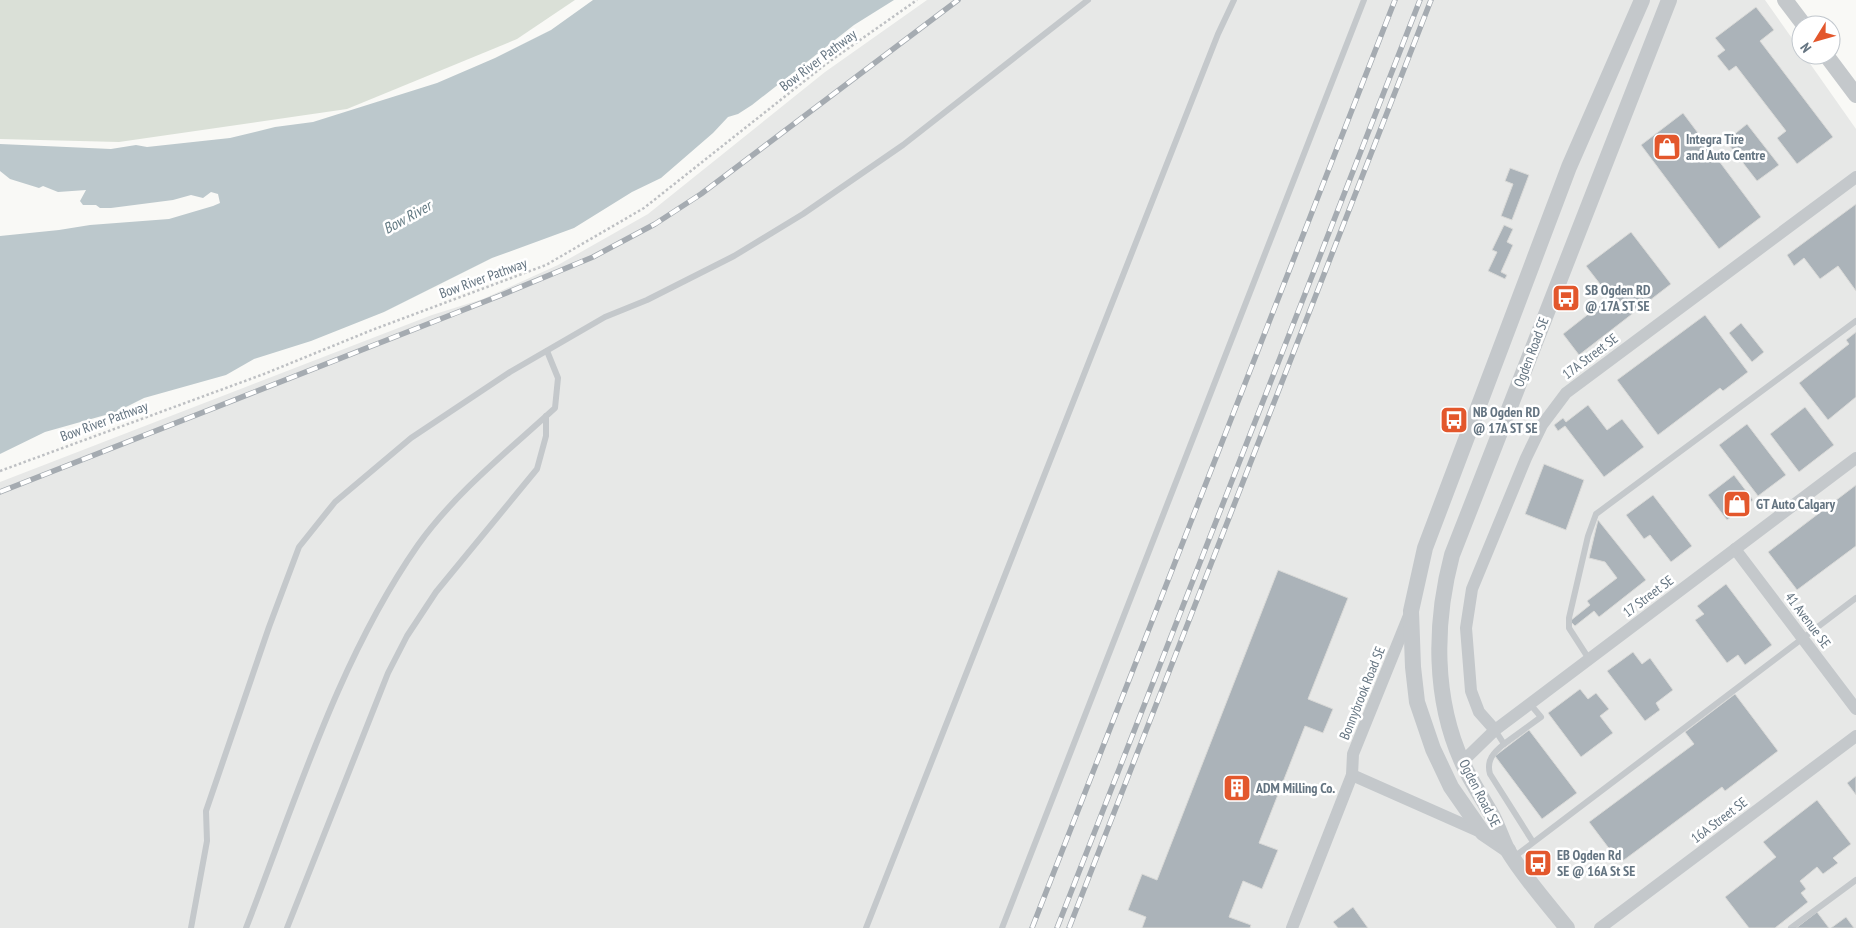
<svg xmlns="http://www.w3.org/2000/svg" width="1856" height="928" viewBox="0 0 1856 928" font-family="'PT Sans Narrow',sans-serif">
	<style>
		.built { fill: #e7e8e7 }
		.green { fill: #dae0d7 }
		.water { fill: #bcc8cc }
		.building { fill: #abb3b9; stroke: #dadad8 }
		.lines { fill: none; stroke-linecap: round; stroke-linejoin: round }
		.path { stroke: #bec0c3; stroke-width: 2.5; stroke-dasharray: 2.5 2.5; stroke-linecap: butt }
		.service { stroke: #c4c8cb; stroke-width: 6 }
		.minor { stroke: #c4c8cb; stroke-width: 12 }
		.tertiary { stroke: #c4c8cb; stroke-width: 16 }
		.rail-casing { stroke: #a5abb1; stroke-width: 5.5 }
		.rail { stroke: #fff; stroke-width: 4; stroke-dasharray: 11; stroke-linecap: butt }
		.labels { text-anchor: middle; dominant-baseline: central; stroke-width: 5; stroke-linejoin: round; paint-order: stroke }
		.street-label { font-size: 14px; fill: #647481; stroke: #fff }
		.poi-label { font-size: 14px; font-weight: bold; fill: #647481; stroke: #fff; text-anchor: start }
		.water-label { font-size: 15px; font-style: italic; fill: #637a83; stroke: #fff }
	</style>
	<rect width="100%" height="100%" fill="#f9f9f6"/>
	<polygon class="built" points="927,0 1765,0 1801,51 1801,55 1804,55 1856,129 1856,928 0,928 0,482 432,315 483,299 558,265 648,214 825,72"/>
	<polygon class="green" points="0,0 575,0 517,39 347,109 119,142 0,139"/>
	<polygon class="water" points="593,0 894,0 854,25 752,105 738,114 728,117 713,133 661,178 632,192 574,228 492,258 384,312 311,341 254,359 226,375 144,398 116,412 45,432 0,454 0,236 59,230 90,225 169,219 213,206 220,203 218,194 211,192 203,198 191,195 173,200 111,208 100,208 96,205 83,205 80,201 86,190 58,192 43,186 39,188 10,179 0,171 0,144 111,149 136,145 147,147 230,138 275,127 313,122 437,83 495,58 551,30"/>
	<g class="building">
		<polygon points="1756,7 1774,30 1760,41 1833,137 1797,164 1777,138 1786,131 1736,66 1729,71 1717,56 1725,50 1715,38"/>
		<polygon points="1683,113 1761,217 1719,249 1641,145"/>
		<polygon points="1747,124 1779,165 1757,181 1726,141"/>
		<polygon points="1510,168 1529,175 1512,220 1501,216 1513,184 1505,181"/>
		<polygon points="1856,204 1856,291 1838,266 1820,279 1804,258 1794,266 1787,255"/>
		<polygon points="1504,225 1513,229 1507,242 1513,245 1501,272 1507,275 1505,279 1488,271 1497,252 1492,250"/>
		<polygon points="1631,232 1671,284 1579,355 1563,334 1610,297 1586,266"/>
		<polygon points="1705,315 1748,372 1723,391 1720,388 1658,435 1617,380"/>
		<polygon points="1741,323 1764,352 1752,362 1729,333"/>
		<polygon points="1856,332 1856,397 1828,420 1799,383 1849,344 1846,340"/>
		<polygon points="1588,405 1607,430 1622,419 1644,447 1604,477 1565,426 1558,431 1554,425 1563,418 1566,422"/>
		<polygon points="1805,407 1834,445 1799,472 1770,434"/>
		<polygon points="1747,424 1786,475 1758,496 1719,445"/>
		<polygon points="1544,464 1584,480 1566,530 1525,514"/>
		<polygon points="1734,475 1753,500 1727,520 1708,495"/>
		<polygon points="1856,485 1856,546 1797,590 1768,552"/>
		<polygon points="1653,495 1692,546 1671,562 1650,535 1644,539 1626,515"/>
		<polygon points="1598,520 1646,580 1599,617 1594,611 1575,626 1570,621 1590,605 1587,601 1617,578 1605,562 1589,558"/>
		<polygon points="1278,570 1348,598 1308,699 1333,709 1323,733 1305,726 1259,843 1278,850 1262,889 1243,881 1229,917 1251,925 1250,928 1142,928 1146,917 1128,910 1142,874 1157,880"/>
		<polygon points="1726,584 1772,645 1745,665 1738,655 1727,663 1695,620 1704,614 1697,606"/>
		<polygon points="1633,652 1642,664 1650,658 1673,690 1656,703 1660,710 1645,721 1607,671"/>
		<polygon points="1580,689 1588,699 1596,693 1609,709 1600,716 1613,733 1581,757 1548,713"/>
		<polygon points="1735,694 1778,751 1725,791 1722,787 1620,863 1589,822 1694,744 1685,732"/>
		<polygon points="1529,730 1577,793 1542,819 1495,756"/>
		<polygon points="1856,776 1856,795 1847,783"/>
		<polygon points="1817,800 1851,844 1833,858 1838,863 1823,874 1817,867 1800,881 1806,889 1801,893 1808,902 1775,928 1749,928 1725,897 1776,857 1763,842"/>
		<polygon points="1353,907 1368,928 1338,928 1333,922"/>
		<polygon points="1817,912 1829,928 1796,928"/>
		<polygon points="1846,917 1854,928 1831,928"/>
	</g>
	<g class="lines">
		<polyline class="path" points="0,471 264,374 372,330 546,265 644,208 826,64 917,0"/>
		<g class="service">
			<polyline points="1589,659 1569,628 1569,618 1588,536 1596,514 1856,321"/>
			<path d="M1495,730L1504,744C1494,752 1486,760 1490,774L1533,842"/>
			<polyline points="1504,744 1541,717 1530,704"/>
			<polyline points="1514,857 1856,598"/>
			<polyline points="191,928 207,841 206,811 269,627 299,547 335,502 411,438 510,372 605,317 647,300 734,256 803,214 903,145 1088,0"/>
			<path d="M246,928C296,800 339,658 418,545C455,493 508,451 555,408L558,378L547,351"/>
			<polyline points="287,928 388,673 407,636 436,592 537,469 546,436 546,416"/>
			<polyline points="866,928 1218,34 1234,0"/>
			<polyline points="1002,928 1364,0"/>
			<polyline points="1791,928 1856,880"/>
		</g>
		<g class="minor">
			<polyline points="1735,549 1856,709"/>
			<polyline points="1495,730 1479,712 1471,691 1466,628 1472,589 1526,458 1542,425 1566,393 1856,177"/>
			<polyline points="1462,762 1495,730 1856,458"/>
			<polyline points="1352,775 1483,833"/>
			<polyline points="1292,928 1352,775 1353,754 1410,613"/>
			<polyline points="1600,928 1856,736"/>
		</g>
		<g class="tertiary">
			<polyline points="1785,0 1804,25"/>
			<polyline points="1826,55 1856,95"/>
			<polyline points="1508,850 1483,833 1451,787 1433,749 1417,702 1413,667 1411,611 1425,548 1569,167 1642,0"/>
			<path d="M1567,928C1548,904 1522,875 1507,849C1502,839 1498,827 1493,817C1483,799 1472,783 1463,764C1433,699 1434,623 1452,555L1669,0"/>
		</g>
		<defs>
			<g id="rail">
				<polyline points="0,492 499,296 593,257 655,224 701,194 958,0"/>
				<polyline points="1032,928 1395,0"/>
				<polyline points="1057,928 1420,0"/>
				<polyline points="1069,928 1431,0"/>
			</g>
		</defs>
		<use href="#rail" class="rail-casing"/>
		<use href="#rail" class="rail"/>
	</g>
	<defs>
		<symbol id="shop-square" viewBox="-11 -11 22 22"><rect x="-9" y="-9" width="18" height="18" rx="4" fill="#e3572c" stroke="#fff"/><path d="M-5-2.5h2.3a2.7 3.5 0 0 1 5.4 0H5L5.5 6h-11ZM-1.5-2.5h3a1.5 2.3 0 0 0-3 0Z" fill="#fff"/></symbol>
		<symbol id="bus-square" viewBox="-11 -11 22 22"><rect x="-9" y="-9" width="18" height="18" rx="4" fill="#e3572c" stroke="#fff"/><path d="M-5-6H5V4H4V6H2V4H-2V6H-4V4H-5ZM-3.5-4V0h7V-4ZM-3.5 1.2v1.5H-2V1.2ZM2 1.2v1.5H3.5V1.2Z" fill="#fff"/></symbol>
		<symbol id="building-square" viewBox="-11 -11 22 22"><rect x="-9" y="-9" width="18" height="18" rx="4" fill="#e3572c" stroke="#fff"/><path d="M-4-6H4V6H1V3H-1V6H-4ZM-2.5-4.3h1.7v1.8h-1.7ZM.8-4.3h1.7v1.8H.8ZM-2.5-1h1.7V.8h-1.7ZM.8-1h1.7V.8H.8Z" fill="#fff"/></symbol>
	</defs>
	<g fill-rule="evenodd">
		<use href="#shop-square" x="1651" y="131" width="32" height="32"/>
		<use href="#bus-square" x="1550" y="282" width="32" height="32"/>
		<use href="#bus-square" x="1438" y="404" width="32" height="32"/>
		<use href="#shop-square" x="1721" y="488" width="32" height="32"/>
		<use href="#building-square" x="1221" y="772" width="32" height="32"/>
		<use href="#bus-square" x="1522" y="847" width="32" height="32"/>
	</g>
	<g class="labels">
		<g class="street-label">
			<text transform="translate(818 60) rotate(-37)">Bow River Pathway</text>
			<text transform="translate(483 278) rotate(-20)">Bow River Pathway</text>
			<text transform="translate(1531 352) rotate(-69)">Ogden Road SE</text>
			<text transform="translate(1590 356) rotate(-37)">17A Street SE</text>
			<text transform="translate(104 421) rotate(-20)">Bow River Pathway</text>
			<text transform="translate(1648 596) rotate(-37)">17 Street SE</text>
			<text transform="translate(1808 620) rotate(53)">41 Avenue SE</text>
			<text transform="translate(1362 693) rotate(-68)">Bonnybrook Road SE</text>
			<text transform="translate(1480 793) rotate(63)">Ogden Road SE</text>
			<text transform="translate(1719 820) rotate(-37)">16A Street SE</text>
		</g>
		<g class="poi-label">
			<text x="1686" y="139">Integra Tire<tspan x="1686" dy="16">and Auto Centre</tspan></text>
			<text x="1585" y="290">SB Ogden RD<tspan x="1585" dy="16">@ 17A ST SE</tspan></text>
			<text x="1473" y="412">NB Ogden RD<tspan x="1473" dy="16">@ 17A ST SE</tspan></text>
			<text x="1756" y="504">GT Auto Calgary</text>
			<text x="1256" y="788">ADM Milling Co.</text>
			<text x="1557" y="855">EB Ogden Rd<tspan x="1557" dy="16">SE @ 16A St SE</tspan></text>
		</g>
		<g class="water-label">
			<text transform="translate(407 217) rotate(-29)">Bow River</text>
		</g>
	</g>
	<g transform="translate(1816 40) rotate(233)"><circle r="24" fill="#ffffff" stroke="#c1c7cd"/>
	<path d="M0-4L9 19L0 12L-9 19Z" fill="#e3572c"/>
	<text y="-8" font-size="14" font-weight="bold" text-anchor="middle" fill="#647481">N</text>
	</g>
</svg>
